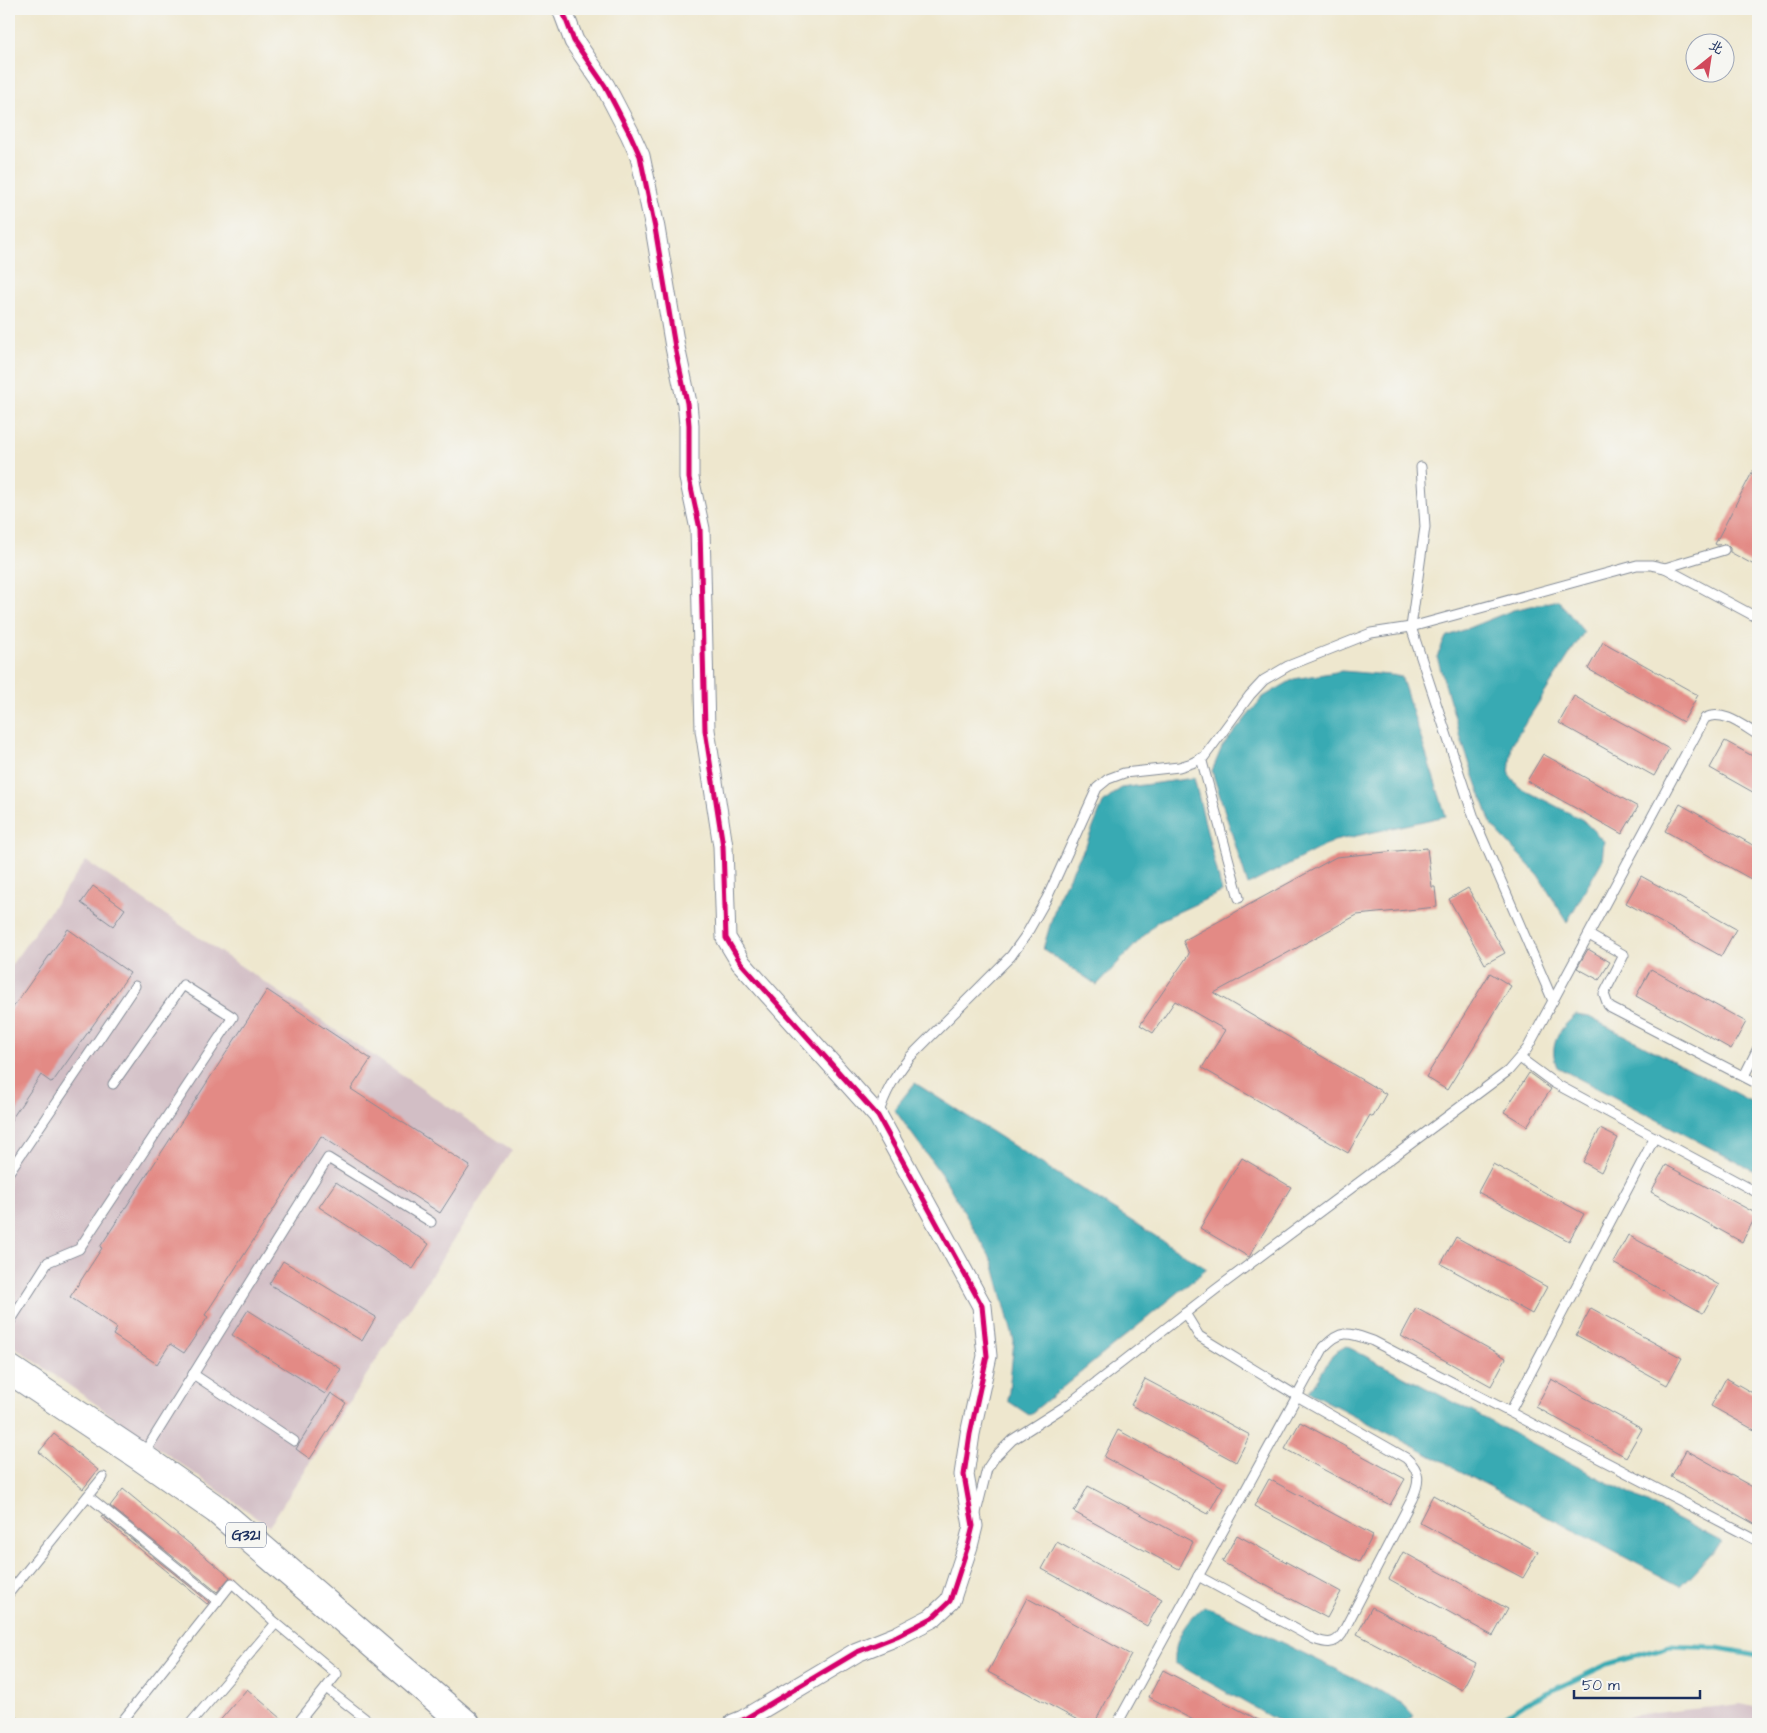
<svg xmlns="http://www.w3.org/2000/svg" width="1767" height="1733" viewBox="0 0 1767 1733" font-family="'Architects Daughter','LXGW WenKai TC',sans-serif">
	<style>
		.industrial { fill: #d2bec5 }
		.water { fill: #39aab3; stroke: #2a6c88 }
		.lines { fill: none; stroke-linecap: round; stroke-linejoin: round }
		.stream { stroke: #39aab3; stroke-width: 5 }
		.building { fill: #e38a85 }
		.service-casing { stroke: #848b96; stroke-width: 11 }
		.minor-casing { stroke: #848b96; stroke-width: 21 }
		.trunk-casing { stroke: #848b96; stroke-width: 30 }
		.service { stroke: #fff; stroke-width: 9 }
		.minor { stroke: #fff; stroke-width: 19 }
		.trunk { stroke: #fff; stroke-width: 28 }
		.cycleway-casing { stroke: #f6f6f2; stroke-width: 8 }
		.cycleway { stroke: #d6006c; stroke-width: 5 }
		.labels { text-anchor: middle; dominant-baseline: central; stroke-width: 4; stroke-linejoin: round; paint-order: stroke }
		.shield { fill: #f6f6f2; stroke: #5d6b8a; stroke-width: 1 }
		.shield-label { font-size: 15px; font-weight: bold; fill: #1b2f5e }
	</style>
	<rect width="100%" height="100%" fill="#f6f6f2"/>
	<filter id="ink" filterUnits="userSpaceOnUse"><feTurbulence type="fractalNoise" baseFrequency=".02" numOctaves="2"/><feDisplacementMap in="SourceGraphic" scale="10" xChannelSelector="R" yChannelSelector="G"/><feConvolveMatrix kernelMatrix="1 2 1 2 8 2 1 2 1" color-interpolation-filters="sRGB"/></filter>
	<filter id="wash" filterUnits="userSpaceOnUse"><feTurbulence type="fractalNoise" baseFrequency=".0096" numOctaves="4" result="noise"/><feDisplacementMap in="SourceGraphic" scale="20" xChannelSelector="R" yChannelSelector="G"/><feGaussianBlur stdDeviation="1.12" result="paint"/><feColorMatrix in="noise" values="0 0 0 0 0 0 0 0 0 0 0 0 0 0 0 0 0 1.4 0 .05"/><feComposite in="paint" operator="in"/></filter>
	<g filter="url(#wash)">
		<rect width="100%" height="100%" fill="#eee7ce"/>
		<g class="industrial">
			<polygon points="86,861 512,1150 269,1526 9,1343 9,968"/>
			<polygon points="1741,1704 1758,1708 1758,1724 1549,1724"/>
		</g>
		<g class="water">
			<polygon points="1558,600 1584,632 1512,744 1509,774 1519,787 1583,820 1604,841 1602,861 1567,922 1538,875 1492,826 1463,745 1437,657 1446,637 1513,610"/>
			<polygon points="1342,671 1401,676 1446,816 1334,841 1248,885 1212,771 1222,747 1263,697 1294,679"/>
			<polygon points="1194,778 1222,892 1158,921 1097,985 1043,949 1058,898 1086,845 1103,803 1121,788"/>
			<path d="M1576,1015L1589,1017L1758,1105V1173L1557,1067C1548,1046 1559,1028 1576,1015Z"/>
			<polygon points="915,1083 1207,1269 1029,1415 1008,1401 1014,1341 993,1262 946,1181 894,1109"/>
			<polygon points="1346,1346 1722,1542 1680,1586 1309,1392 1334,1353"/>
			<path d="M1204,1606L1221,1613L1373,1687L1403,1704L1414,1716L1402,1724H1283L1175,1663C1174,1638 1185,1622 1204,1606Z"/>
		</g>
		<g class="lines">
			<polyline class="stream" points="1494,1724 1526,1703 1608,1664 1670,1646 1718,1648 1758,1655"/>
		</g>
		<g id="blocks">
			<g class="building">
				<polygon points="1758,461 1758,558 1754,565 1730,552 1730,548 1726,544 1717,545 1715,544"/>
				<polygon points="1603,642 1698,695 1683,722 1588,669"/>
				<polygon points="1574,696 1669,749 1654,776 1559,723"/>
				<polygon points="1725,741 1758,759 1758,795 1710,768"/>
				<polygon points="1543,754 1638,807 1622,834 1527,781"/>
				<polygon points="1680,804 1758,848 1758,883 1665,831"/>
				<polygon points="1427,848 1432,887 1435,887 1437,907 1357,915 1214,993 1386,1094 1373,1117 1370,1115 1348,1153 1202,1068 1225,1030 1175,1001 1153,1033 1140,1025 1189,954 1183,941 1336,857"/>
				<polygon points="1641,876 1736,929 1721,956 1626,903"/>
				<polygon points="93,886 125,909 113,926 81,903"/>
				<polygon points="1468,888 1505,953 1485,964 1449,899"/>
				<polygon points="68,929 130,973 52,1083 41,1075 9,1123 9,1013"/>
				<polygon points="1588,949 1610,962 1599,980 1577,968"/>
				<polygon points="1651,969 1746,1022 1731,1049 1636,996"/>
				<polygon points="1490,973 1511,986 1447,1090 1426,1077"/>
				<polygon points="267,990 371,1059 351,1089 470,1166 440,1213 321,1136 205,1315 208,1317 184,1353 170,1344 157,1364 113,1335 117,1328 70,1297 102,1248 100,1247"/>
				<polygon points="1529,1073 1551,1089 1527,1126 1504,1112"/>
				<polygon points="1600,1129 1618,1138 1601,1172 1583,1162"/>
				<polygon points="1242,1158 1291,1187 1249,1257 1200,1228"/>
				<polygon points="1493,1164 1584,1214 1569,1241 1478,1192"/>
				<polygon points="1666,1165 1757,1214 1742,1242 1651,1192"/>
				<polygon points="336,1182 429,1244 413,1269 319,1207"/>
				<polygon points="1628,1235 1719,1285 1703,1313 1613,1263"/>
				<polygon points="1456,1237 1547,1287 1532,1314 1441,1264"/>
				<polygon points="283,1261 376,1317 362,1341 269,1284"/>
				<polygon points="1416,1308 1506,1358 1491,1386 1401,1336"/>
				<polygon points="1591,1308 1682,1358 1667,1385 1576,1335"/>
				<polygon points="248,1310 341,1369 325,1394 232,1335"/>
				<polygon points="1726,1378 1758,1396 1758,1432 1711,1406"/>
				<polygon points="1145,1379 1250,1435 1236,1462 1131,1405"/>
				<polygon points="1551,1379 1642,1429 1626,1457 1536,1407"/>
				<polygon points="331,1393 346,1403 310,1459 296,1449"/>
				<polygon points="1300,1422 1405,1479 1390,1505 1285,1449"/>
				<polygon points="1118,1430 1223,1487 1208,1514 1104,1457"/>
				<polygon points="54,1434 98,1470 83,1489 39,1452"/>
				<polygon points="1686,1450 1758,1490 1758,1526 1671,1477"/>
				<polygon points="1269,1479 1373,1535 1359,1562 1254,1506"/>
				<polygon points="1088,1486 1193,1542 1179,1569 1074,1512"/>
				<polygon points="123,1489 230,1577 217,1592 110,1506"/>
				<polygon points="1433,1495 1538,1552 1523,1578 1419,1522"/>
				<polygon points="102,1515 209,1602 207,1604 101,1517"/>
				<polygon points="1237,1535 1341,1592 1327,1618 1222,1562"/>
				<polygon points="1057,1542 1162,1599 1147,1626 1042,1569"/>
				<polygon points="1403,1552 1508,1609 1493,1636 1389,1579"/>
				<polygon points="1027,1598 1131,1655 1094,1724 1085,1724 988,1672"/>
				<polygon points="1372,1607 1476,1663 1462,1690 1357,1634"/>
				<polygon points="1163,1670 1266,1724 1201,1724 1149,1697"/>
				<polygon points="247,1689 288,1724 217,1724"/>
			</g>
		</g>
	</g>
	<g filter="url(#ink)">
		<use href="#blocks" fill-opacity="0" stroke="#848b96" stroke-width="1"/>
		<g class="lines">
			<defs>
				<g id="service">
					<polyline points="1421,467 1425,527 1411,627 1475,821 1553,1001"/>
					<polyline points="1665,568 1724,550"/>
					<polyline points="1201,758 1239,898"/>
					<polyline points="1589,935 1624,955 1604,994 1608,1005 1611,1008 1758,1084"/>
					<polyline points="1520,1058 1554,1083 1758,1193"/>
					<polyline points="1744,1076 1758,1048"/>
					<path d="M878,1116C885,1092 895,1076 910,1057L1011,956L1026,935L1047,898L1097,788L1108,779L1124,773L1179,767L1192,763L1204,757L1250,695L1264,680L1288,666L1371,633L1411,627L1637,565H1651L1665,568L1758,618"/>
					<polyline points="9,1172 135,986"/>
					<path d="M1185,1313L1199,1336L1297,1396L1406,1458C1421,1471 1420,1482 1412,1499L1342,1634C1334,1646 1325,1643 1314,1639L1198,1576"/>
					<polyline points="9,1323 48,1262 79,1249 233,1017 183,985 113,1084"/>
					<polyline points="193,1374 294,1441"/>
					<polyline points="1510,1412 1655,1137"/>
					<polyline points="143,1455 328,1158 431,1222"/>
					<polyline points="88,1496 218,1601"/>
					<path d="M976,1513L987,1469L995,1457L1012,1440L1067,1405L1215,1290L1508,1071L1527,1049L1705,718C1723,709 1743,726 1758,735"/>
					<polyline points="9,1593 103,1477"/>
					<polyline points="326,1688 372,1724"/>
					<polyline points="9,1717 17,1724"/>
					<polyline points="120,1724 232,1583 276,1623"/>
					<polyline points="190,1724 276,1623 337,1674 297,1724"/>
					<path d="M1117,1724L1324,1347C1342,1328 1350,1333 1373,1341L1758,1541"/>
				</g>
				<polyline id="minor" points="562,9 574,41 605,86 630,134 640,156 655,228 675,347 687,403 689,425 689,478 700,529 705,730 723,846 726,938 741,963 878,1116 982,1306 987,1356 970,1434 964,1475 973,1526 968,1546 950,1601 932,1618 897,1636 857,1652 743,1720 733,1724"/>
				<polyline id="trunk" points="9,1369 141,1457 217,1510 466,1724"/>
			</defs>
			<use href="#service" class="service-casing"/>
			<use href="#minor" class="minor-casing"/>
			<use href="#trunk" class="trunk-casing"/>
			<use href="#service" class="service"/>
			<use href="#minor" class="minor"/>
			<use href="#trunk" class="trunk"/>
			<defs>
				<polyline id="cycleway" points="562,9 574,41 605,86 630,134 640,156 655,228 675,347 687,403 689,425 689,478 700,529 705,730 723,846 726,938 741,963 878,1116 982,1306 987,1356 970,1434 964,1475 973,1526 968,1546 950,1601 932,1618 897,1636 857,1652 743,1720 733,1724"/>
			</defs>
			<use href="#cycleway" class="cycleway-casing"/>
			<use href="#cycleway" class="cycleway"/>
		</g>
	</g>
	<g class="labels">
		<rect class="shield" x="226" y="1522.5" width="40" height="25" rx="4"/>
		<g class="shield-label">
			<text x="246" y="1535">G321</text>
		</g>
	</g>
	<rect width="1767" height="1733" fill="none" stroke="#f6f6f2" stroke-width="30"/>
	<g transform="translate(1710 58) rotate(30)"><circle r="24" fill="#f6f6f2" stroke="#9ea6b7"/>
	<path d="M0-4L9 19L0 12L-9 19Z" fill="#d1495b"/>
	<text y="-8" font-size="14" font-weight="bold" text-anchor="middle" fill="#1b2f5e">北</text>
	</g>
	<path d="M1574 1690v8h126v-8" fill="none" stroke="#1b2f5e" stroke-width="2.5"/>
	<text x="1582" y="1690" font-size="15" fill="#1b2f5e" stroke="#f6f6f2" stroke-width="4" paint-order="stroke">50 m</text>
</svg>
